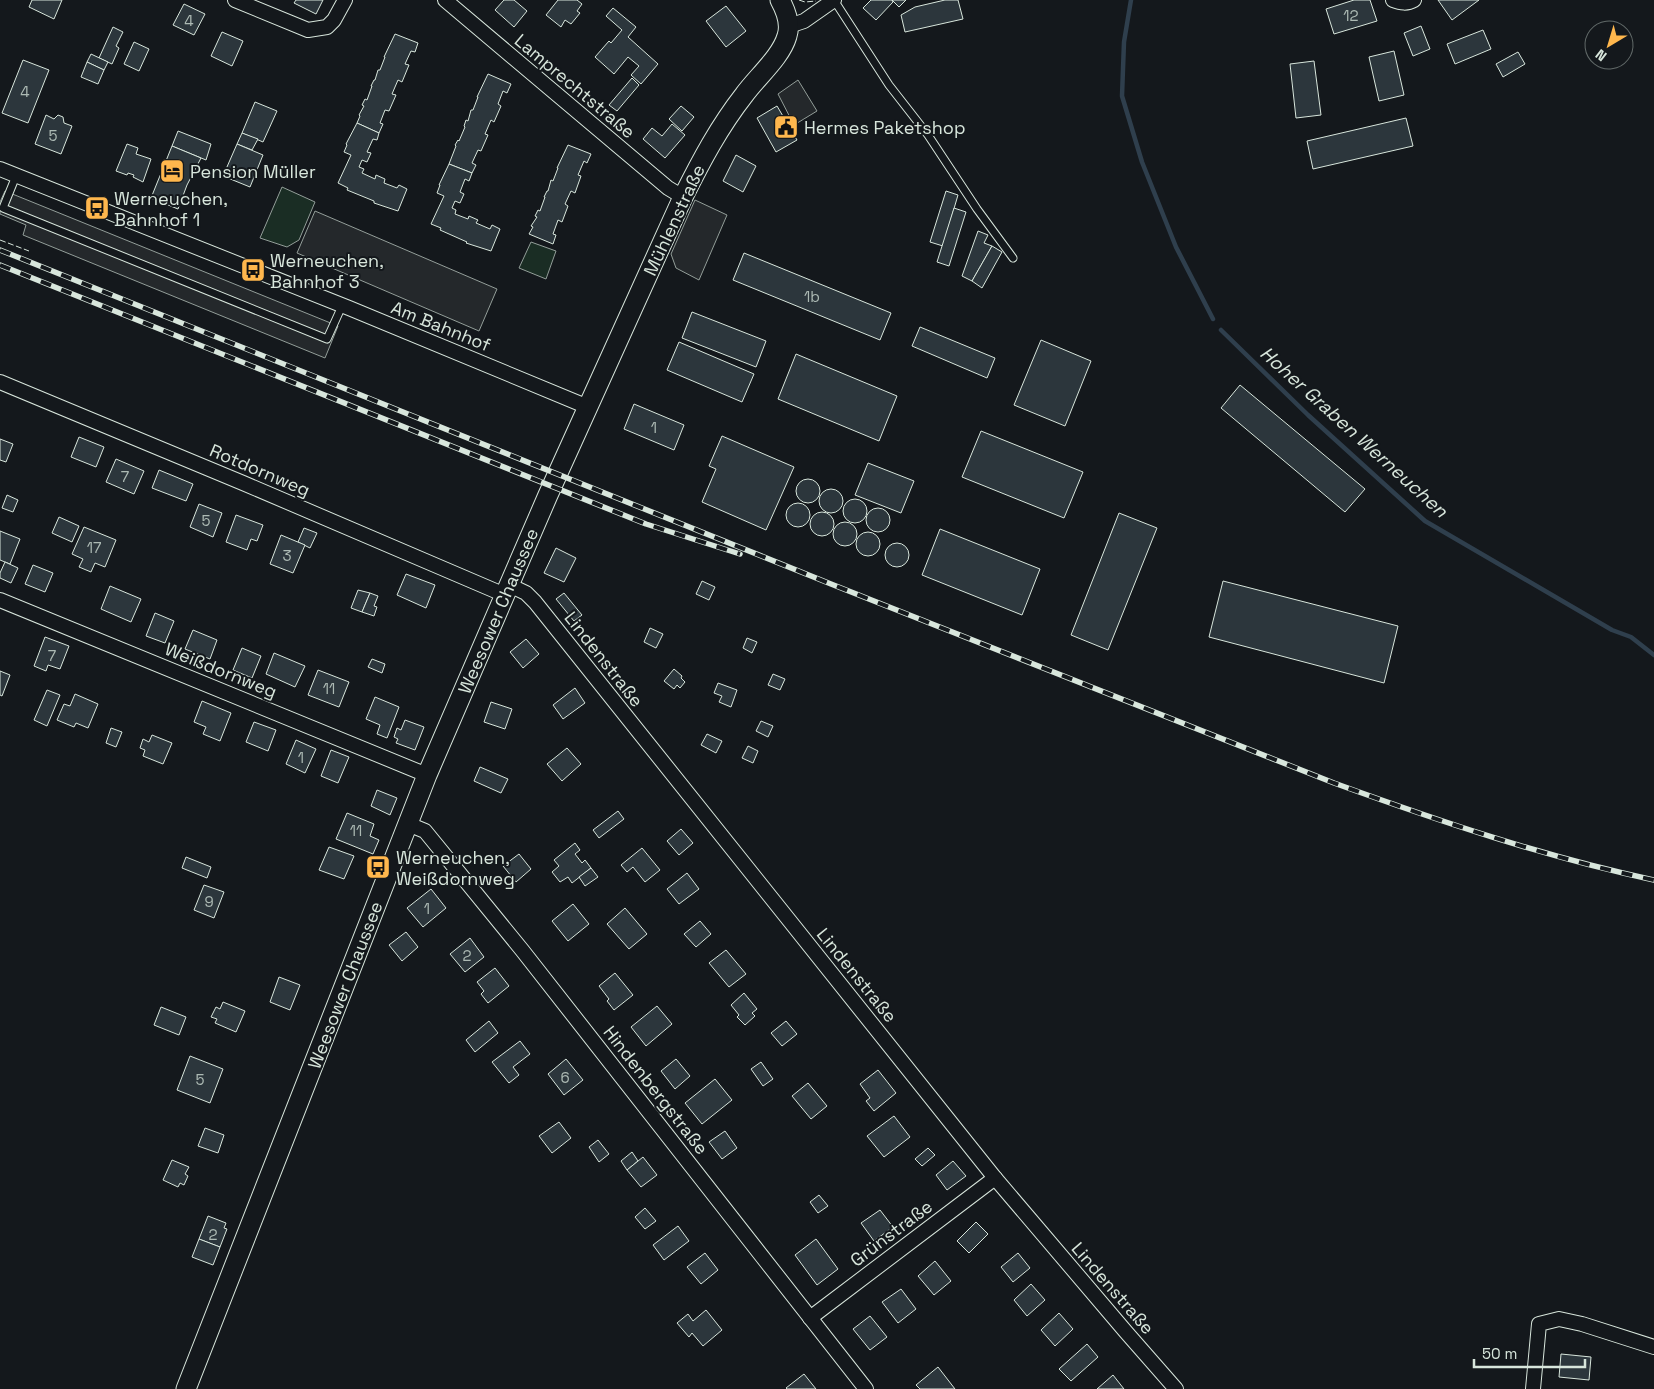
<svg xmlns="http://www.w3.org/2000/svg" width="1654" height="1389" viewBox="0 0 1654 1389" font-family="'Space Grotesk',sans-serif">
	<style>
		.green { fill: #1a2d24; stroke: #939e99 }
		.parking { fill: #24282b; stroke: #939e99 }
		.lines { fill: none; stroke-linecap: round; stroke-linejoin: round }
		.stream { stroke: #2f3f4d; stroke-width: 4.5 }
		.building { fill: #2c363c; stroke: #d8e6dc }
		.service-casing { stroke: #d8e6dc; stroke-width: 9 }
		.minor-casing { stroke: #d8e6dc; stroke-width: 16 }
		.secondary-casing { stroke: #d8e6dc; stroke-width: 21 }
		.service { stroke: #14181c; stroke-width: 7 }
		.minor { stroke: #14181c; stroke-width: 14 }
		.secondary { stroke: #14181c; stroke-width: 19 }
		.rail-casing { stroke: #d8e6dc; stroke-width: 5.5 }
		.rail { stroke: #14181c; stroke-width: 4; stroke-dasharray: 11; stroke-linecap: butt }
		.fence { stroke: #d8e6dc; stroke-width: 1; stroke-dasharray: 6 2.5; stroke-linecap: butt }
		.labels { text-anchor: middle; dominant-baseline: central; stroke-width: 4; stroke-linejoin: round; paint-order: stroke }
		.number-label { font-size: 15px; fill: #adbab4 }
		.street-label { font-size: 18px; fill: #d8e6dc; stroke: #14181c }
		.poi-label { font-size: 18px; fill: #d8e6dc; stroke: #14181c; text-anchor: start }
		.water-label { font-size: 19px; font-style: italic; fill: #d8e6dc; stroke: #14181c }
	</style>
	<rect width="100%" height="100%" fill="#14181c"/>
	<g class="green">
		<polygon points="282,187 315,202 299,240 287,247 260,238"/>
		<polygon points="531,242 556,251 546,279 519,268"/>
	</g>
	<g class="parking">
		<polygon points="798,80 817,111 794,125 778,94"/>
		<polygon points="5,191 338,326 325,358 23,235 26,225 0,214 0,202"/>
		<polygon points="695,200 727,215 699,280 676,268 671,254"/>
		<polygon points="315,211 497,289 479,331 297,253"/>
	</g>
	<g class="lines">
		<g class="stream">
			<polyline points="1131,0 1124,42 1122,96 1142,162 1176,247 1213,319"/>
			<polyline points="1221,330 1308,415 1425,521 1612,630 1631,637 1654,655"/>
		</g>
	</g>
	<g class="building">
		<polygon points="32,0 62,0 54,19 29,7"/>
		<polygon points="296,0 323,0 316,14 294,3"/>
		<polygon points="504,0 514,0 527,11 514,27 495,10"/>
		<polygon points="558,0 577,0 582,4 577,11 580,13 571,24 565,20 561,27 546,15"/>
		<polygon points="871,0 892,0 893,2 876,20 863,8"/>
		<polygon points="892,0 906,0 899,7"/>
		<polygon points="945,0 958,0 963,19 905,32 901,15 915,7"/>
		<polygon points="1354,0 1370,0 1377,21 1334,34 1326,9"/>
		<polygon points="1438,0 1479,0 1452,20"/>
		<polygon points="184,4 205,14 194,35 173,25"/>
		<polygon points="726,6 746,31 726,47 706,21"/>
		<polygon points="613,8 636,27 628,37 658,64 641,84 631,75 639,66 628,57 614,74 595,57 609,41 611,43 622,30 606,16"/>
		<polygon points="1421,26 1430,49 1413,56 1404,33"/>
		<polygon points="113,27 123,32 116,46 119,48 112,64 99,58"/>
		<polygon points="1483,30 1491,49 1455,64 1447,44"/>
		<polygon points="222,32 243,41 232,66 211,56"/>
		<polygon points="395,34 418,43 415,52 411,51 405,64 409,65 402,82 398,80 392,94 396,95 389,111 385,110 380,123 383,124 379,133 357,123 360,116 359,115 364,106 362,105 365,99 367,100 372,86 371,86 374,80 375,80 378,70 380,70 385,57 384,57"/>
		<polygon points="134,42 149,49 139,71 124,64"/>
		<polygon points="1394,51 1404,95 1379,101 1369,57"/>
		<polygon points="1518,52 1525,64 1503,77 1496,64"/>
		<polygon points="91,54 108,62 104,70 87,62"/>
		<polygon points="23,60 49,70 28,123 2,113"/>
		<polygon points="1314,61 1321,115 1296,118 1290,64"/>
		<polygon points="87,62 104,70 98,84 81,77"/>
		<polygon points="488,74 511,84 507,93 503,91 498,104 501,106 494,122 491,120 485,134 488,135 481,151 478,150 472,163 476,165 472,173 449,164 456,146 455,145 458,140 459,141 465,127 464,126 466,120 468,121 471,110 473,110 478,97 477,97"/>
		<polygon points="632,78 639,85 617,111 609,105"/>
		<polygon points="255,102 277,111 263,142 242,133"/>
		<polygon points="681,106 694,117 682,131 669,119"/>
		<polygon points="777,106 797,140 776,152 757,118"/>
		<polygon points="46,115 54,119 58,115 63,117 64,123 72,126 61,154 35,144"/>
		<polygon points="1406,118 1413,146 1313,169 1307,141"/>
		<polygon points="357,123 379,133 377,140 373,139 367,152 371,153 367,162 362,160 359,167 364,169 362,173 375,179 376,175 385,179 384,183 397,188 399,185 407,189 398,211 374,203 374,201 347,190 348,188 338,183 351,155 344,152 347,145 346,144"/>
		<polygon points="672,124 685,135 665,158 643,139 652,128 662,136"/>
		<polygon points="178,131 211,144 206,160 172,146"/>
		<polygon points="242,133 258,139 252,150 237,144"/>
		<polygon points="127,144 138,148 136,154 151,159 143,182 133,177 134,175 128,173 127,175 116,171"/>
		<polygon points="237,144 263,155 250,187 223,176"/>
		<polygon points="568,145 591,154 587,163 584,161 578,175 581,176 575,193 571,191 565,204 568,206 562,222 558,220 553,234 556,235 553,244 529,234 533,227 531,226 537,217 535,216 538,210 540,211 545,197 544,197 547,191 548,191 551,180 553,181 558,168 557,168"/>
		<polygon points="172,146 201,158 187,185 178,209 151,198"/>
		<polygon points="736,155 756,166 743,192 723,181"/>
		<polygon points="449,164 472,173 469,181 465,179 460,192 464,194 460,203 455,201 452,208 456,210 455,214 468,219 469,216 478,220 476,223 490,229 492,225 500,229 491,251 466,243 467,242 440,230 441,228 431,224 444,196 437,193 440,185 439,185"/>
		<polygon points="946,191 958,195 943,246 930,242"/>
		<polygon points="954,208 966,212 949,266 937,262"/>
		<polygon points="978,231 988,235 984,243 992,246 972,281 962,276"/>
		<polygon points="992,246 1002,252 982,288 972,281"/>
		<polygon points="744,253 891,313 880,340 733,280"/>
		<polygon points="692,312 766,341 756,367 682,338"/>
		<polygon points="920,327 995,358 987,378 912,346"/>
		<polygon points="1041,340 1091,361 1065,426 1014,405"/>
		<polygon points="679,342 754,374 742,402 667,370"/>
		<polygon points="796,354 897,396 879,441 778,399"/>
		<polygon points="1240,385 1365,489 1345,512 1221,408"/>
		<polygon points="634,404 684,425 674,450 624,429"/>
		<polygon points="981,431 1083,472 1064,518 962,477"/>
		<polygon points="722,436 794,467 766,530 702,502 716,469 709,466"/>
		<polygon points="79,437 104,447 96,467 71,457"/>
		<polygon points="0,439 13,444 6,462 0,460"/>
		<polygon points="116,459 144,471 134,494 106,482"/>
		<polygon points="868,463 914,481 901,513 855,495"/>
		<polygon points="159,470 193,484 186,501 152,488"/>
		<circle cx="808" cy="491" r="12"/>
		<circle cx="831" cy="501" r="12"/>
		<polygon points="7,495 18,500 13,512 2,508"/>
		<circle cx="855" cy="511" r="12"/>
		<circle cx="798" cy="515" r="12"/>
		<polygon points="199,504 222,513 213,537 190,527"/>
		<circle cx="878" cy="520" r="12"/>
		<circle cx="822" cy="524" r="12"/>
		<polygon points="1119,513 1157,528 1108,650 1071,635"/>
		<polygon points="236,515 263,525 257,541 251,539 247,550 226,542"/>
		<polygon points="59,517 79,526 72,542 52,533"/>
		<circle cx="845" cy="534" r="12"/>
		<polygon points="84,527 116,540 105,567 95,563 91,572 79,567 83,559 72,554"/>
		<polygon points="304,528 317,533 310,548 298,542"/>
		<polygon points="940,529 1040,569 1022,615 922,575"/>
		<polygon points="0,531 20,539 10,564 0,560"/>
		<circle cx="868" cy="544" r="12"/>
		<polygon points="281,535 305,545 293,573 270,564"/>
		<circle cx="897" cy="555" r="12"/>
		<polygon points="556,548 576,558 564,582 544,573"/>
		<polygon points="5,562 18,568 11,583 0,578 0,573"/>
		<polygon points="33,565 53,573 45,592 25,584"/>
		<polygon points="406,574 435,585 426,608 397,595"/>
		<polygon points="702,581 715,587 709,600 696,594"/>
		<polygon points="1223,581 1398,626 1384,683 1209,637"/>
		<polygon points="110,586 141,599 131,622 101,609"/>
		<polygon points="358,590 370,593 362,612 351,608"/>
		<polygon points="370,593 378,596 374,606 377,607 374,616 362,612"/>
		<polygon points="564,593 582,615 574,621 556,599"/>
		<polygon points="155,613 174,621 165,643 146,636"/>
		<polygon points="650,628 663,634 656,648 644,642"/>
		<polygon points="193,630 217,640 210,659 185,649"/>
		<polygon points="45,637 69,646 60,669 48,665 46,671 34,666"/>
		<polygon points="747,638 757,642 752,653 743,648"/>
		<polygon points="526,639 539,654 523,668 510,652"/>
		<polygon points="242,648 261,656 252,678 233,670"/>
		<polygon points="274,653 305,666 295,687 266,674"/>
		<polygon points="372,659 385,664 382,673 368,667"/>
		<polygon points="674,669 682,676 681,678 685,682 680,688 677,685 674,689 664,681"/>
		<polygon points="318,670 349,682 339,707 308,695"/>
		<polygon points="0,671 10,675 2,696 0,695"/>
		<polygon points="773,674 785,679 780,690 768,685"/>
		<polygon points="718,683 737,690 731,707 719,702 722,696 714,693"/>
		<polygon points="575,688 585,703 563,719 553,705"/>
		<polygon points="47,690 60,695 47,726 34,720"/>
		<polygon points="75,694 98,704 88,728 76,723 74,727 57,720 64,704 70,706"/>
		<polygon points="375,697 399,707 387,738 377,734 380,725 366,719"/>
		<polygon points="202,701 231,713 220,741 203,734 206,727 194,722"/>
		<polygon points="491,702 512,709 505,729 484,722"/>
		<polygon points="405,720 424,727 415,750 396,743 398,739 394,737 397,728 401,730"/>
		<polygon points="761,721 773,726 768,737 756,731"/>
		<polygon points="254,722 276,730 268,751 246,742"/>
		<polygon points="111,728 122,732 116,747 106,743"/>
		<polygon points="707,734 722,741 716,753 701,745"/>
		<polygon points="152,735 172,743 163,764 143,756 145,750 140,748 143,739 149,742"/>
		<polygon points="296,740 316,749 305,773 286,764"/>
		<polygon points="748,746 758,751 753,763 742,758"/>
		<polygon points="567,748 581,764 562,781 547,764"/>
		<polygon points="331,750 349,757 338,783 321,776"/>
		<polygon points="480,767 508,779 501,793 474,781"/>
		<polygon points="377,790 397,798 390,815 371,806"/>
		<polygon points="618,811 624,819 599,838 593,830"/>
		<polygon points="347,813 374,824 370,836 379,840 373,854 336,839"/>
		<polygon points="681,829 693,843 679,855 667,841"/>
		<polygon points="575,843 580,850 575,854 582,863 585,860 591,868 572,883 568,877 560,882 552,872 559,866 554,860"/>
		<polygon points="329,847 354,856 344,879 319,870"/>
		<polygon points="642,848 660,870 645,882 633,867 627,872 621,865"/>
		<polygon points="519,854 531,869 516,882 503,866"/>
		<polygon points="186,857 211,867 207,878 182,868"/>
		<polygon points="591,868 598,877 585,886 579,877"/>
		<polygon points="687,873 699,889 679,904 667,889"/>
		<polygon points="204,885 224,892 214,918 194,910"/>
		<polygon points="431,889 446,908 423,927 407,908"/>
		<polygon points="573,904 589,924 568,941 552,921"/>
		<polygon points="625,908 647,934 629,949 607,924"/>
		<polygon points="700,921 711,934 696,947 684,934"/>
		<polygon points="406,932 418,947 402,961 389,945"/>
		<polygon points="470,938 484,957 465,972 450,954"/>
		<polygon points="726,950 746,974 729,987 709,963"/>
		<polygon points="495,968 509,986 488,1003 481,994 484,991 477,982"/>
		<polygon points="615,973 633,995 614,1010 607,1001 609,999 599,986"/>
		<polygon points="279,977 300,985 290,1010 270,1002"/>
		<polygon points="744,993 757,1009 752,1013 755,1016 745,1025 737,1017 739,1015 731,1005"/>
		<polygon points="223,1002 245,1011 236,1032 215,1023 217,1019 211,1017 216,1007 220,1009"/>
		<polygon points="657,1006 672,1024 646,1046 631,1027"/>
		<polygon points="161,1007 186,1017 179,1035 154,1025"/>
		<polygon points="489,1021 498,1033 475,1052 466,1040"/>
		<polygon points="786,1021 797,1034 782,1046 771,1033"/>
		<polygon points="520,1041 530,1054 513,1067 519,1075 509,1083 492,1062"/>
		<polygon points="190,1056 223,1069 210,1103 177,1090"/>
		<polygon points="566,1059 583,1080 564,1095 548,1074"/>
		<polygon points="676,1059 690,1076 675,1089 661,1071"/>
		<polygon points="761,1062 773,1079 763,1086 751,1069"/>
		<polygon points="878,1070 896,1093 874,1111 866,1101 870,1098 860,1084"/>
		<polygon points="715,1079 732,1100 702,1124 685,1103"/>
		<polygon points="808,1083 827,1106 811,1119 792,1096"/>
		<polygon points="894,1116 910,1137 884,1157 867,1136"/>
		<polygon points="559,1122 571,1138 552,1153 539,1136"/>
		<polygon points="205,1128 224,1135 218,1153 198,1146"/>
		<polygon points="725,1131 737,1148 722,1159 709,1142"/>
		<polygon points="598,1140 609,1154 599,1162 589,1147"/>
		<polygon points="928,1148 935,1155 922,1166 915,1159"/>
		<polygon points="632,1152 638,1161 627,1170 621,1161"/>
		<polygon points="643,1157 657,1175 641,1187 627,1170"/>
		<polygon points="172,1160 189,1167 185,1174 188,1176 184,1185 180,1183 178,1187 163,1180"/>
		<polygon points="953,1161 966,1176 947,1190 936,1175"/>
		<polygon points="819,1195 828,1206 818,1213 810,1202"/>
		<polygon points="645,1208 656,1221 645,1229 635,1217"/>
		<polygon points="880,1210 893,1227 874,1241 861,1223"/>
		<polygon points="208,1216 226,1223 224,1228 227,1229 220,1247 199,1239"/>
		<polygon points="976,1222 988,1234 969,1253 957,1241"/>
		<polygon points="678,1226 689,1241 664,1260 653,1245"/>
		<polygon points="199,1239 220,1247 213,1265 192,1257"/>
		<polygon points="816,1239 838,1269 817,1285 795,1255"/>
		<polygon points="705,1253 718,1270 701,1284 687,1267"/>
		<polygon points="1018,1253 1030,1268 1013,1282 1001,1267"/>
		<polygon points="935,1261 951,1281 934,1295 918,1276"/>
		<polygon points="1031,1284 1045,1300 1027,1316 1014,1300"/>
		<polygon points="901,1289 916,1309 898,1323 882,1302"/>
		<polygon points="706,1310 722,1330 703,1346 692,1333 689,1337 677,1323 688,1314 693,1321"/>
		<polygon points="1059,1313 1073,1329 1055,1346 1041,1330"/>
		<polygon points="870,1316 887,1337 870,1350 853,1329"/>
		<polygon points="1087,1344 1098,1357 1071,1381 1059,1369"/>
		<polygon points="1561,1354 1591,1357 1589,1380 1559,1377"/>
		<polygon points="938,1367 955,1389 920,1389 916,1385"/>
		<polygon points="804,1374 816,1389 787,1389 786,1388"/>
		<polygon points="1113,1375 1124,1389 1097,1389"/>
	</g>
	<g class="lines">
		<defs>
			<g id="service">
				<polyline points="834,0 889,85 928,135 977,209 1013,258"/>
				<polyline points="16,176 3,208 327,339 342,306"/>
			</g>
			<g id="minor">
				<polyline points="235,0 308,30 327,27 334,20 345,0"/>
				<polyline points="445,0 668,188 683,197"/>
				<path d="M1393,0C1401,3 1407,4 1414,0"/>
				<polyline points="789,26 804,21 834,0"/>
				<polyline points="0,169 349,308 588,407"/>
				<polyline points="0,382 243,483 505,595"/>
				<polyline points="509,585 526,593 535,602 995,1178 1126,1332 1176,1389"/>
				<polyline points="0,600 427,775"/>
				<polyline points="408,824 425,831 522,950 866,1389"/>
				<polyline points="810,1318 995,1178"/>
				<polyline points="1533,1389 1539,1324 1559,1319 1582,1324 1654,1347"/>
			</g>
			<path id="secondary" d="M186,1389L427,775L548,495L683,197C701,161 719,127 744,95C757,77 781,57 787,36C791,24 786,11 780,0"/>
		</defs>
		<use href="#service" class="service-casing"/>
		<use href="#minor" class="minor-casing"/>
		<use href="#secondary" class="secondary-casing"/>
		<use href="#service" class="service"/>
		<use href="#minor" class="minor"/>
		<use href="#secondary" class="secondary"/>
		<defs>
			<g id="rail">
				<path d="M0,250L831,584L1334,783C1439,821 1545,857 1654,880"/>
				<polyline points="0,265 646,524 740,554"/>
			</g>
		</defs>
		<use href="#rail" class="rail-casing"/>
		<use href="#rail" class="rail"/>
		<g class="fence">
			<polyline points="799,0 805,2 816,1"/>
			<polyline points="0,240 29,251"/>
		</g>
	</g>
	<defs>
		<symbol id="civic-square" viewBox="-11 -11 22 22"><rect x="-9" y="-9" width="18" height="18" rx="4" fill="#ffb74d" stroke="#14181c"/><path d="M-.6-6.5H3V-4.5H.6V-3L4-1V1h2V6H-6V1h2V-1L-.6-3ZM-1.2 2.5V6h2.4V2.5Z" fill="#111"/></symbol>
		<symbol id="hotel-square" viewBox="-11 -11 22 22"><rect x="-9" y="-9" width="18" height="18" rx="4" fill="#ffb74d" stroke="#14181c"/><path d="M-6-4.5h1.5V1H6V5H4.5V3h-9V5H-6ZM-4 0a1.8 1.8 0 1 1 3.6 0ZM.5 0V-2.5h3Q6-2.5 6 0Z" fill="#111"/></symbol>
		<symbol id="bus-square" viewBox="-11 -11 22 22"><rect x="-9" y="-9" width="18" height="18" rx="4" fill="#ffb74d" stroke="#14181c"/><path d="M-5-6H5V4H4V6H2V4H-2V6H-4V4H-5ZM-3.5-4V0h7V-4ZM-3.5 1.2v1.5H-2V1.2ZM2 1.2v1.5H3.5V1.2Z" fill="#111"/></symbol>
	</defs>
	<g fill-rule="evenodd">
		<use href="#civic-square" x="772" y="113" width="28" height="28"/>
		<use href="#hotel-square" x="158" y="157" width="28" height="28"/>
		<use href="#bus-square" x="83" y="194" width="28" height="28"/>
		<use href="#bus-square" x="239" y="256" width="28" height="28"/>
		<use href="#bus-square" x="364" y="853" width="28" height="28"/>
	</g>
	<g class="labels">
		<g class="number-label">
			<text x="1351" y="15">12</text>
			<text x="189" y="20">4</text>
			<text x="25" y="91">4</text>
			<text x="53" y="135">5</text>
			<text x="812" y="296">1b</text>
			<text x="654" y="427">1</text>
			<text x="125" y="476">7</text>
			<text x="206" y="520">5</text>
			<text x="94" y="547">17</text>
			<text x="287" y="555">3</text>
			<text x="52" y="655">7</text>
			<text x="329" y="688">11</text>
			<text x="301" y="757">1</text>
			<text x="356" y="830">11</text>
			<text x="209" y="901">9</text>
			<text x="427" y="908">1</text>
			<text x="467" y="955">2</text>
			<text x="565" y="1077">6</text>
			<text x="200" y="1079">5</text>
			<text x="213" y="1234">2</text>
		</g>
		<g class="street-label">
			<text transform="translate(575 86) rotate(40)">Lamprechtstraße</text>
			<text transform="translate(674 220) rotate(-65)">Mühlenstraße</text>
			<text transform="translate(441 326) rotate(22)">Am Bahnhof</text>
			<text transform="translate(260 470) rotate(23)">Rotdornweg</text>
			<text transform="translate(498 611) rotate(-67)">Weesower Chaussee</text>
			<text transform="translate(604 659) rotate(52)">Lindenstraße</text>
			<text transform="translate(221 670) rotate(22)">Weißdornweg</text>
			<text transform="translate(857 975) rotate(51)">Lindenstraße</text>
			<text transform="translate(345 985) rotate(-69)">Weesower Chaussee</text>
			<text transform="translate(656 1090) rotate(52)">Hindenbergstraße</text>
			<text transform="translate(891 1233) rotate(-37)">Grünstraße</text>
			<text transform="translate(1113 1288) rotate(49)">Lindenstraße</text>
		</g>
		<g class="poi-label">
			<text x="804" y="127">Hermes Paketshop</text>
			<text x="190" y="171">Pension Müller</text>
			<text x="114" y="198">Werneuchen,<tspan x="114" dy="21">Bahnhof 1</tspan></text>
			<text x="270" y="260">Werneuchen,<tspan x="270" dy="21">Bahnhof 3</tspan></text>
			<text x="396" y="857">Werneuchen,<tspan x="396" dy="21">Weißdornweg</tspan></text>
		</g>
		<g class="water-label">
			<text transform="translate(1354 432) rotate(42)">Hoher Graben Werneuchen</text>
		</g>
	</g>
	<g transform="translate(1609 45) rotate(218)"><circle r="24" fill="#14181c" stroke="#626a69"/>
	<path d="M0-4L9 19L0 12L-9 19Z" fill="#ffb74d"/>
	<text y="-8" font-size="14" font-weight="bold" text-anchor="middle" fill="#d8e6dc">N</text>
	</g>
	<path d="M1474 1359v8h111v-8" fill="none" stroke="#d8e6dc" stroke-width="2.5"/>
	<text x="1482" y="1359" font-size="15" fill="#d8e6dc" stroke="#14181c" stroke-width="4" paint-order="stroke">50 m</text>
</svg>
